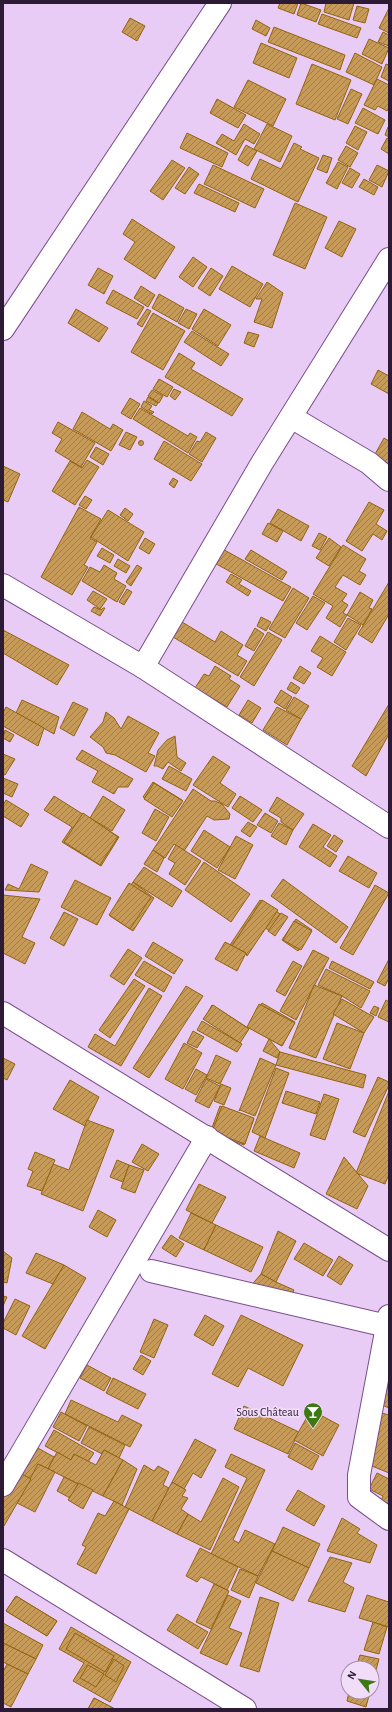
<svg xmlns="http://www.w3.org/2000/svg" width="392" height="1712" viewBox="0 0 392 1712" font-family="'Alegreya Sans',sans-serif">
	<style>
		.building { fill: url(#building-hatch); stroke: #926410 }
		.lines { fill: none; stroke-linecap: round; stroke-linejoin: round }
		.street-casing { stroke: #7a4d8b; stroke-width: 24 }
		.street { stroke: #fff; stroke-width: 22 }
		.labels { text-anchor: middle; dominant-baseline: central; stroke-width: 3.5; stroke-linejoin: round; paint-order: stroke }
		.poi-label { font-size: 12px; fill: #2d1a34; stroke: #f1ddf9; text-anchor: end }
	</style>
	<defs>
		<pattern id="building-hatch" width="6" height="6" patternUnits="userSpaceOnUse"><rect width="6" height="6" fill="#c69a59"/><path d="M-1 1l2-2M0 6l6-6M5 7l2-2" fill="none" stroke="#a17d4a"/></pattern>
	</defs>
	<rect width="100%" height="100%" fill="#e9ccf6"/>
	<g class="building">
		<polygon points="280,3 298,3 294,14 278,8"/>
		<polygon points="301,3 321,10 316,22 297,15"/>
		<polygon points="326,3 354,3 349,20 324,12"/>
		<polygon points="357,6 369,9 365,23 353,20"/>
		<polygon points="389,8 389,33 379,28"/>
		<polygon points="322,14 361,28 357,38 318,24"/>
		<polygon points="130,18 145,26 137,41 122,32"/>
		<polygon points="256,20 270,28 266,36 252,29"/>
		<polygon points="274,27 345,55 340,70 268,42"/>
		<polygon points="383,32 389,35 389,46 378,42"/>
		<polygon points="369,39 389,48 382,64 362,54"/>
		<polygon points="261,43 297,58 289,78 253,63"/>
		<polygon points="355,53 382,67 374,85 346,72"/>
		<polygon points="312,64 351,80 335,120 296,104"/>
		<polygon points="386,64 389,65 389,81 381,77"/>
		<polygon points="377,79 389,85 389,107 387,111 378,106 375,110 364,105"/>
		<polygon points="248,80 286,99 273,126 234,107"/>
		<polygon points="351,89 362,94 348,124 337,119"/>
		<polygon points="217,99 246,115 238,128 210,113"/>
		<polygon points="363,108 385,120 378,134 355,123"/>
		<polygon points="244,124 260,134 254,144 245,139 236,155 216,143 222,134 234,141"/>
		<polygon points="267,124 292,136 280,162 254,149"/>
		<polygon points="355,126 367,132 358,150 346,143"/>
		<polygon points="388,127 389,128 389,137 385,135"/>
		<polygon points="187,133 228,153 222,167 180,148"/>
		<polygon points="387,138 389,139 389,154 381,149"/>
		<polygon points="294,143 302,147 300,149 319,158 298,202 251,179 260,159 281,169"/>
		<polygon points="246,145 257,151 248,166 238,160"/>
		<polygon points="346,146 358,153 350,167 338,160"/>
		<polygon points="323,155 332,158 327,173 317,169"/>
		<polygon points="172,160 185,168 163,200 150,191"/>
		<polygon points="338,162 348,167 337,189 326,183"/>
		<polygon points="213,165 264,189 255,208 204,184"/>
		<polygon points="377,165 389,171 382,187 369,180"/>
		<polygon points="189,167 199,174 185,194 175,188"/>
		<polygon points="350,168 360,174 352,188 342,183"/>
		<polygon points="364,179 378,187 374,195 359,187"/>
		<polygon points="199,184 239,203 235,212 194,193"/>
		<polygon points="295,203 327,217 305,269 273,255"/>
		<polygon points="132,219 175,247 155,279 124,259 135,242 123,234"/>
		<polygon points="339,221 356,229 342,257 325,248"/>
		<polygon points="193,257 207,267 193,287 179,277"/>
		<polygon points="232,266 263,284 250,307 219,289"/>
		<polygon points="98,268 113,276 104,294 88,285"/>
		<polygon points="211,268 223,276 210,296 198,288"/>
		<polygon points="267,282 283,293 272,328 254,322 262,299 256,299"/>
		<polygon points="141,286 155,295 148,307 134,298"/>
		<polygon points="113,290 144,307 137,319 106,303"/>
		<polygon points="159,294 184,308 177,322 152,308"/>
		<polygon points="76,309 108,328 99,342 68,323"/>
		<polygon points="147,309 151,311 142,327 137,324"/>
		<polygon points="186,309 197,314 189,329 178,323"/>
		<polygon points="204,309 231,325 218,346 192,329"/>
		<polygon points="153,313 185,331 163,370 131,352"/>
		<polygon points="192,331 229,354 221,366 184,342"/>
		<polygon points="248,332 259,335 254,347 244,343"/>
		<polygon points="179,353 195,363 191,369 243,399 232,416 165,377"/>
		<polygon points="378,370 389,376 389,394 371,384"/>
		<polygon points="159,379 173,387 167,397 153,389"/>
		<polygon points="174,389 181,392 175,400 170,396"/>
		<polygon points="152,390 163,396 159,403 148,396"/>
		<polygon points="148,397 158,403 156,406 146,401"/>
		<polygon points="130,398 140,404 131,419 121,413"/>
		<polygon points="144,401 152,406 149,410 154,412 152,414 141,407"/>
		<polygon points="140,408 188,436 190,433 197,437 188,453 133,419"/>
		<polygon points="82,412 110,429 113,424 123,430 111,451 73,429"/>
		<polygon points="58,422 95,443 81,467 55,451 62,439 52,433"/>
		<polygon points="126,432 137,437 130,450 119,445"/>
		<polygon points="206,432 216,438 202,462 189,454 197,441 200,442"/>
		<polygon points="384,438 389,441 389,464 374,456"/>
		<circle cx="141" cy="443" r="2.5"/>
		<polygon points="164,441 202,464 191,481 154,459"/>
		<polygon points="96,447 109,454 103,465 90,457"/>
		<polygon points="87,460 99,467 75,505 52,491 70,461 82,468"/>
		<polygon points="3,466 20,474 8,502 3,500"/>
		<polygon points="173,478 178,481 174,488 169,484"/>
		<polygon points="85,496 92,500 86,509 79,505"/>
		<polygon points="369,502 384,510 376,524 387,531 382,540 373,534 362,551 346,541"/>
		<polygon points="79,507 101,519 90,538 97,542 84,565 88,567 72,595 41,577"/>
		<polygon points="125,508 133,514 128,521 120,515"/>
		<polygon points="278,509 309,526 301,541 270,523"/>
		<polygon points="108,510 144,532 128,561 91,537"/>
		<polygon points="268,523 283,531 277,542 262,534"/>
		<polygon points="319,533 327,537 320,550 312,546"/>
		<polygon points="145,538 155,544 149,554 139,548"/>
		<polygon points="329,538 341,547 329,566 316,558"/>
		<polygon points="343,545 366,559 359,571 366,575 360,585 343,575 335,587 347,594 342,601 348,605 343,613 347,615 340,627 326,618 333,606 313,594"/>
		<polygon points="219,547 291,587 283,601 211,561"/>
		<polygon points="102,548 114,555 110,563 97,556"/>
		<polygon points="251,550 287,572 282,580 245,559"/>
		<polygon points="118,559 130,566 126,573 114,566"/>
		<polygon points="104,565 117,573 114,579 126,586 117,602 82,581 90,567 100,572"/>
		<polygon points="137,565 142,568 131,586 126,582"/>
		<polygon points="231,574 242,580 239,584 251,591 248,596 226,582"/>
		<polygon points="389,582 389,614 372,643 358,634"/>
		<polygon points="293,588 309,598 285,638 269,629"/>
		<polygon points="127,589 132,592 124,605 119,602"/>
		<polygon points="93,591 107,599 100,609 87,600"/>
		<polygon points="360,592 373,600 369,608 372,609 363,625 347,615"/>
		<polygon points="313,596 325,603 307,630 296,623"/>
		<polygon points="94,607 101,610 103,608 105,608 100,616 91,611"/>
		<polygon points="261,617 271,622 266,631 257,626"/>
		<polygon points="348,618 361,625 346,650 334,642"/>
		<polygon points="182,622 215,642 221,631 243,645 237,655 247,661 238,676 173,637"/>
		<polygon points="255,628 264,634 254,651 245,646"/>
		<polygon points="3,630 69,665 57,685 3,653"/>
		<polygon points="268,632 282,640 254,686 240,677"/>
		<polygon points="320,636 346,652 332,676 317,667 323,658 311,651"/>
		<polygon points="215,666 231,676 229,679 240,686 227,707 195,688 204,674 209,676"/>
		<polygon points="300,666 311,673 304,684 293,678"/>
		<polygon points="291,682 300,688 296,694 287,689"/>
		<polygon points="281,690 292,697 285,709 274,702"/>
		<polygon points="294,697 309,706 301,719 286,710"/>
		<polygon points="22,700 59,717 54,734 16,713"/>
		<polygon points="248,700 261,708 252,723 239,715"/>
		<polygon points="73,702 88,709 74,736 60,728"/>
		<polygon points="389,704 389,734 366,776 352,766"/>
		<polygon points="6,707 44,728 38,746 3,726 3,713"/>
		<polygon points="277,707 301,719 287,745 263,730"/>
		<polygon points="106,712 114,718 121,729 128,716 159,733 148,753 155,756 146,772 115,755 106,753 103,747 90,737 103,722"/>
		<polygon points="5,730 14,735 10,742 3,738"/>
		<polygon points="175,736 177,757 186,763 181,771 168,762 163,769 157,766 154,766 158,750 167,740"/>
		<polygon points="82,750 133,779 128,787 118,787 114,794 92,782 98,771 76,759"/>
		<polygon points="3,754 15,759 5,775 3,774"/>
		<polygon points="213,756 230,767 220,783 236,794 228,807 193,785"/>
		<polygon points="169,766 192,779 186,791 162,779"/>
		<polygon points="3,778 18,784 12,797 3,793"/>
		<polygon points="153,782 182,800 172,815 143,797"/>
		<polygon points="154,783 183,801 172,817 144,799"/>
		<polygon points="193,789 211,801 215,801 222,804 230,814 229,819 214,820 207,816 184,851 174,844 165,858 153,850"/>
		<polygon points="54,796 119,837 101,866 62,842 72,827 44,810"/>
		<polygon points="103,796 125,810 112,831 90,818"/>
		<polygon points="240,796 262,810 253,822 232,808"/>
		<polygon points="277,797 304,814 293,830 281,822 281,818 269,811"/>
		<polygon points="6,800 29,814 21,827 3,816 3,805"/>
		<polygon points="155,809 169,817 156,841 142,833"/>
		<polygon points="83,813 118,837 100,865 64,842"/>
		<polygon points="265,813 278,821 271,833 257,825"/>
		<polygon points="248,822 257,827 250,837 241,831"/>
		<polygon points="279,823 293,830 286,845 271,836"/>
		<polygon points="313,824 331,835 323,847 337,856 330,867 299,847"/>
		<polygon points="204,830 230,847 217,868 191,851"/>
		<polygon points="334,835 343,841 336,852 327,846"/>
		<polygon points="236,836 253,845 235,879 218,870"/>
		<polygon points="176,845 201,861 185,885 169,874 175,863 168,859"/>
		<polygon points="153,850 164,858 157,872 144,864"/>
		<polygon points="348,856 377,873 369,888 339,871"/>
		<polygon points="204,862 250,894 231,922 185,890"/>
		<polygon points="31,864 48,872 39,892 5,890 8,884 19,889"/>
		<polygon points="144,867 182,891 172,907 133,882"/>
		<polygon points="283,879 348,927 336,943 271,896"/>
		<polygon points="75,880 111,898 97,925 61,907"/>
		<polygon points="133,882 154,898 133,931 110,916"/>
		<polygon points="129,883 151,897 130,929 109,915"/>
		<polygon points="375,885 389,893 353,955 340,948"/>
		<polygon points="3,895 40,899 22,937 35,943 25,964 3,953"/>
		<polygon points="260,900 286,918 275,934 262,926 243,955 230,945"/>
		<polygon points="262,900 278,910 247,956 246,953 232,946"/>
		<polygon points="64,912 78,919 64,946 50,938"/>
		<polygon points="281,913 288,917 275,936 268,931"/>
		<polygon points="296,919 312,930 298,951 282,940"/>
		<polygon points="294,921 312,931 301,950 283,940"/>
		<polygon points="153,942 183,960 174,974 145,956"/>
		<polygon points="225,942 246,953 237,971 215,959"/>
		<polygon points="128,949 142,958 124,985 110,976"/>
		<polygon points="313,950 329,958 296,1020 280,1011"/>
		<polygon points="389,959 389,978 385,986 377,982"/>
		<polygon points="144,961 172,977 164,992 135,975"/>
		<polygon points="293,961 302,966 285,996 276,991"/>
		<polygon points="332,961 374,982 370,989 329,968"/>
		<polygon points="326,969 370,991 361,1008 342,996 318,985"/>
		<polygon points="134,979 145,986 110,1038 99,1030"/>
		<polygon points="314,985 342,996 316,1058 289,1048"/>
		<polygon points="186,986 203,996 149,1078 133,1068"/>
		<polygon points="149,988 162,996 121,1066 88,1047 95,1034 115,1046"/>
		<polygon points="342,999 374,1017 364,1033 333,1014"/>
		<polygon points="386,1000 389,1002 389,1022 378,1017"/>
		<polygon points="262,1003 295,1022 282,1046 248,1027"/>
		<polygon points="259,1004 295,1023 282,1046 247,1027"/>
		<polygon points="212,1005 248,1028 240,1041 204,1019"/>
		<polygon points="213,1005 249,1029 240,1043 203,1019"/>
		<polygon points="374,1006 379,1008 376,1016 370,1013"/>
		<polygon points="202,1021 242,1044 237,1052 197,1030"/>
		<polygon points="337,1023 364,1033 350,1069 323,1059"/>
		<polygon points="193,1031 204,1037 197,1048 187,1043"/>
		<polygon points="269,1039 280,1052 277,1058 263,1051"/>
		<polygon points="184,1043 202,1053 183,1089 165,1079"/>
		<polygon points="280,1052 366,1075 363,1088 276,1065"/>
		<polygon points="216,1055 231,1062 220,1084 206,1078"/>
		<polygon points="3,1058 15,1064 7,1080 3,1078"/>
		<polygon points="260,1058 276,1065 255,1116 240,1110 239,1111"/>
		<polygon points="276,1068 289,1073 265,1138 252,1132"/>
		<polygon points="196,1069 207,1075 196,1095 185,1089"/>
		<polygon points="378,1077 389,1082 389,1085 365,1137 353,1132"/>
		<polygon points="206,1079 220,1086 209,1108 195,1101"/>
		<polygon points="70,1080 99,1097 85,1126 53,1109"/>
		<polygon points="221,1084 231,1088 224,1105 214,1101"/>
		<polygon points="286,1091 320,1102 316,1114 282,1103"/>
		<polygon points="389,1091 389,1174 385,1184 356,1173"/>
		<polygon points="324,1094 339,1099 325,1140 310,1135"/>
		<polygon points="220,1106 254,1119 244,1145 210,1133"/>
		<polygon points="222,1106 254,1118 245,1144 212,1132"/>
		<polygon points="87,1120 114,1130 83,1211 41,1194 53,1164 69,1170"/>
		<polygon points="260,1136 300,1153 294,1168 254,1151"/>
		<polygon points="142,1144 159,1154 148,1171 132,1162"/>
		<polygon points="35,1152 55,1160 42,1191 27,1186 33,1171 28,1169"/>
		<polygon points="344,1157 368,1186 357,1209 326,1194"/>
		<polygon points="117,1160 129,1165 123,1182 110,1177"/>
		<polygon points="129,1165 144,1170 135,1193 121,1188"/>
		<polygon points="199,1184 226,1197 212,1223 186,1210"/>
		<polygon points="98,1210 116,1220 107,1237 89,1227"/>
		<polygon points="191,1213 216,1225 204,1250 179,1238"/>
		<polygon points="216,1225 263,1247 251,1272 204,1250"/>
		<polygon points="278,1231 296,1241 276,1282 261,1274"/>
		<polygon points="171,1235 184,1244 176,1257 162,1248"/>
		<polygon points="304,1243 333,1260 323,1276 294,1259"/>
		<polygon points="3,1251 12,1258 7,1283 3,1282"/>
		<polygon points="36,1253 64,1265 53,1284 26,1273"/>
		<polygon points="339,1256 353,1265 341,1285 327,1276"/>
		<polygon points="64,1265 86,1278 45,1349 22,1336"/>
		<polygon points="261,1274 276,1282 294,1290 289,1300 249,1288"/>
		<polygon points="3,1296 7,1297 3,1306"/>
		<polygon points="15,1299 30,1306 16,1335 3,1328 3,1323"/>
		<polygon points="205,1315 224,1326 213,1346 194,1335"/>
		<polygon points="241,1315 303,1345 283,1386 248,1368 238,1387 212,1374"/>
		<polygon points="154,1319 168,1325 154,1358 140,1352"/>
		<polygon points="141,1355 151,1361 143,1375 133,1369"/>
		<polygon points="87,1365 111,1378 104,1391 80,1378"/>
		<polygon points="113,1378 146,1394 138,1409 106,1393"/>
		<polygon points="389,1383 389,1408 382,1405"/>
		<polygon points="71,1400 118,1422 122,1415 142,1425 130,1447 65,1414"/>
		<polygon points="244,1406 299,1432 288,1454 234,1429"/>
		<polygon points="311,1410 339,1425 323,1456 294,1440"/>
		<polygon points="61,1412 87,1426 79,1441 53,1427"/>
		<polygon points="382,1413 389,1415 389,1473 362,1462"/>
		<polygon points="89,1427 125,1445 119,1458 104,1450 102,1454 81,1443"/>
		<polygon points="54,1430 94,1453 88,1462 74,1454 71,1460 45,1446"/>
		<polygon points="195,1439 216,1450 201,1478 193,1473 184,1489 172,1482"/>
		<polygon points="295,1443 319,1456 312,1470 288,1457"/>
		<polygon points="36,1447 54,1457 48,1469 38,1464 31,1479 16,1471"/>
		<polygon points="104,1450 123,1460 103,1496 48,1469 57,1452 71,1460 74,1454 96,1465"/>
		<polygon points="231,1454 265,1470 233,1540 239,1543 245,1530 275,1544 258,1576 211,1554 247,1478 225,1467"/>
		<polygon points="123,1460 137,1469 122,1505 103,1496"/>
		<polygon points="38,1464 55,1472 35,1512 17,1503"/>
		<polygon points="144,1465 154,1471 158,1466 169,1472 163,1485 169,1488 152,1521 125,1507"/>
		<polygon points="16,1471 31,1479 4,1526 3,1525 3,1495"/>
		<polygon points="377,1473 389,1479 389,1510 379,1505 383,1496 369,1489"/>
		<polygon points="64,1477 78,1484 70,1498 57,1491"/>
		<polygon points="223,1478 239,1487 210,1550 177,1534 188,1514 201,1522"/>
		<polygon points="172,1482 186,1490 182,1496 188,1498 181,1509 188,1514 177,1534 152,1521"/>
		<polygon points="79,1483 93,1490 83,1509 68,1500"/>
		<polygon points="298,1490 325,1506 314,1526 286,1510"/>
		<polygon points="114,1501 129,1509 96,1574 77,1564 86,1547 82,1545 98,1513 105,1516"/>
		<polygon points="342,1518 360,1529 357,1533 377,1545 370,1563 327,1551"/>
		<polygon points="283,1527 320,1544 309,1568 272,1551"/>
		<polygon points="200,1548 238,1567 227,1590 201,1577 197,1582 186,1576"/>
		<polygon points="272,1551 309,1568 293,1601 256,1583"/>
		<polygon points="330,1557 352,1563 343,1582 354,1588 345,1612 308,1601"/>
		<polygon points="240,1569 258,1576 249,1598 231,1590"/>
		<polygon points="214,1584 229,1591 211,1629 196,1622"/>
		<polygon points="228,1595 241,1601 229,1628 242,1633 227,1665 200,1653"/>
		<polygon points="367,1595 389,1602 389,1627 359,1618"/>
		<polygon points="16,1596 57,1621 47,1636 6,1611"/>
		<polygon points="16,1596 57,1621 47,1636 6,1611"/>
		<polygon points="260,1597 279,1603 259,1672 240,1666"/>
		<polygon points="177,1614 208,1632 198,1649 167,1630"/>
		<polygon points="373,1622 387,1627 379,1654 364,1650"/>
		<polygon points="3,1623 43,1645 36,1659 3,1643"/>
		<polygon points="71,1627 131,1662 110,1702 73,1681 84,1663 59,1649"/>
		<polygon points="75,1633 114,1656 105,1672 66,1649"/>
		<polygon points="3,1643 36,1659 28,1674 3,1662"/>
		<polygon points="360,1655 379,1659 372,1685 372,1668 356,1668"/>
		<polygon points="114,1659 124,1666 116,1682 105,1675"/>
		<polygon points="7,1664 28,1674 11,1707 3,1703 3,1672"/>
		<polygon points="88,1665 104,1674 96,1687 80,1678"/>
		<polygon points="349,1692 370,1692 366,1707 347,1701"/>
		<polygon points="94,1698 115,1709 88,1709"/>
		<polygon points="94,1698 115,1709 88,1709"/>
	</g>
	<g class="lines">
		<defs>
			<g id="street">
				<polyline points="3,329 220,3"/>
				<polyline points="291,417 369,463 389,480"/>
				<polyline points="3,585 143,667 389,827"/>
				<polyline points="143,667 262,463 389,259"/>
				<polyline points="3,1013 389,1250"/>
				<polyline points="151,1271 387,1326"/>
				<polyline points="389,1316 359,1475 359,1497 389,1519"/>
				<polyline points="3,1485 207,1137"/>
				<polyline points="3,1560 245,1709"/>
			</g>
		</defs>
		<use href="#street" class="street-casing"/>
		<use href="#street" class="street"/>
	</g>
	<defs>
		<symbol id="bar-pin" viewBox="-11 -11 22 30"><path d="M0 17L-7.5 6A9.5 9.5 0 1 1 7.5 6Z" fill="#3d7913" stroke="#f1ddf9"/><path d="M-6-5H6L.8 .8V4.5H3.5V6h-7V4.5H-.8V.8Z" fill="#fff"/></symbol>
	</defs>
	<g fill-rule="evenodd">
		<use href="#bar-pin" x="302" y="1401" width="22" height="30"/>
	</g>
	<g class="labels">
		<g class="poi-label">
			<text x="299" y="1412">Sous Château</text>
		</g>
	</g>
	<rect width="392" height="1712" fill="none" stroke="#2d1a34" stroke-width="8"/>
	<g transform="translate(360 1680) rotate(300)"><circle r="19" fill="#f1ddf9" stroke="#a38faa"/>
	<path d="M0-3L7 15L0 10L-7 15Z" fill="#3d7913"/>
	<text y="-6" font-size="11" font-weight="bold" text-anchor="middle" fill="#2d1a34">N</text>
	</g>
</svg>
